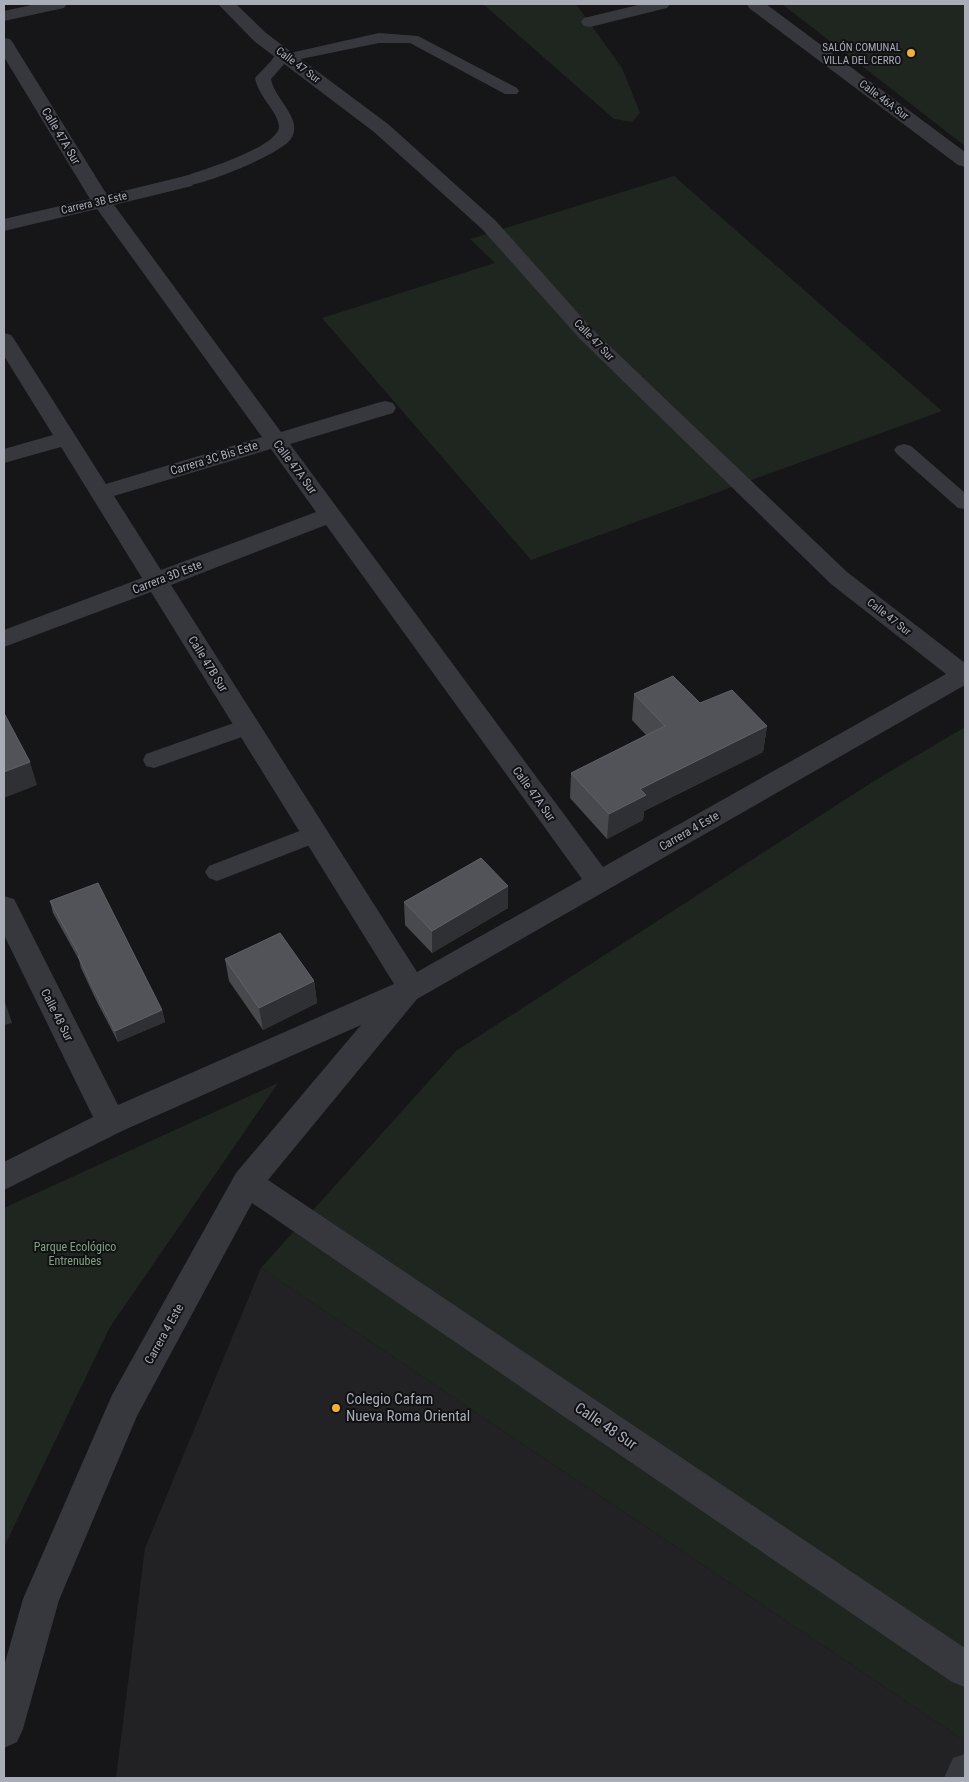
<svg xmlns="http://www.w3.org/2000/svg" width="969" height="1782" viewBox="0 0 969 1782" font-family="'Roboto Condensed',sans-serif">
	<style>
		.built { fill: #222225 }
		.green { fill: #1e261f }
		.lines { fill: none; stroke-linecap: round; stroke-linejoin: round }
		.service { fill: #37383d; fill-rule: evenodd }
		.minor { fill: #37383d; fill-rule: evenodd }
		.wall { fill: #47494d }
		.shaded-wall { fill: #2f3033 }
		.building { fill: #525359; stroke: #5f6168 }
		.poi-dot { fill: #f2b134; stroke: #111113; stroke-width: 2 }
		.labels { text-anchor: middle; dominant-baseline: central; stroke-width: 4; stroke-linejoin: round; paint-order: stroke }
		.far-poi-label { font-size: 11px; fill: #a8adb8; stroke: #111113; text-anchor: end }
		.far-street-label { font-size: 11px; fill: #a8adb8; stroke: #111113 }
		.street-label { font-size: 12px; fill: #a8adb8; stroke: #111113 }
		.park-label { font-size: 12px; fill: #7fa381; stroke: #111113 }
		.near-poi-label { font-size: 15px; fill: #a8adb8; stroke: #111113; text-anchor: start }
		.near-street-label { font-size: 15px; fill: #a8adb8; stroke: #111113 }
	</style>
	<rect width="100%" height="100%" fill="#161618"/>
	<polygon class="built" points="261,1268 965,1741 965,1778 116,1778 145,1548"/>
	<g class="green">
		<polygon points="483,4 576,4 622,68 640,113 632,122 614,119"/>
		<polygon points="782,4 965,4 965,146"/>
		<polygon points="674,176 942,411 531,560 322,318 495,263 470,239"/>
		<polygon points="965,727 965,1741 261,1268 456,1051 874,781"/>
		<polygon points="278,1083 110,1327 4,1547 4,1208"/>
	</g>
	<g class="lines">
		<g class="service">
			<path d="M379,33L418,36L517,88L519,91L517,94H505L410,43H379L286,62L271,79C274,97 297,114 294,131C293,139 287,144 280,148C266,159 195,189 179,186L177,182L179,178C197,172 280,147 279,126C277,110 259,98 255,78L271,61L278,51L283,49L290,53Z"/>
			<polygon points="904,444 911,446 965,493 965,509 958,508 897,454 894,450 897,446"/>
			<polygon points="248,718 256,720 259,726 256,732 154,768 146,766 143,760 146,754"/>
			<polygon points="315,825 323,828 327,834 323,840 217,881 209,878 205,872 209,866"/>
			<polygon points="965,1754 965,1778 944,1778 953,1758"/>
		</g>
		<g class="minor">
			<polygon points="36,4 67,4 64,8 4,21 4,11"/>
			<path d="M218,4H236L266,33L388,124L496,221L594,331L847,572L965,663V685L417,999L268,1180L965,1648V1687L952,1682L252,1203L137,1416L59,1600L23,1729L17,1742L4,1748V1666L23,1599L112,1395L236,1173L361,1025L122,1131L4,1190V1162L93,1117L4,935V896L14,899L118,1105L394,984L151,592L4,647V630L142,578L61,447L4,463V449L53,435L4,356V333L11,335L14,339L106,484L262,437L97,209L4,231V219L90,199L4,57V38L10,39L13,43L107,195L185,176L192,178L195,182L192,186L114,205L281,432L377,403L385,401L393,403L396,408L393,413L290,444L603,867L946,674L831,584L580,339L482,229L374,132L254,41ZM271,449L316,512L161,570L114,496ZM326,525L582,879L417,972L171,585Z"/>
			<polygon points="642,4 670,4 667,8 590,27 584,26 581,22 584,18"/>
			<polygon points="747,4 766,4 965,152 965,167 958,165 749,8"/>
		</g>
	</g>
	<g class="wall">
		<polygon points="634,694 700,703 767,726 763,752 644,811 643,820 607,839 570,798 571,773 646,735 632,720"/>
		<polygon points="508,886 508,908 432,953 405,925 404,902"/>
		<polygon points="50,901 162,1010 165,1022 118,1042 96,1000 81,968 79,960 53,913"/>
		<polygon points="225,959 314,981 317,1003 263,1030 229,981"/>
	</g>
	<g class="shaded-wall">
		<polygon points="767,726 763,752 644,811 643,820 607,839 609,814 640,789"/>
		<polygon points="30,762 37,785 4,798 4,772"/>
		<polygon points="508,886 508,908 432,953 432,931"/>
		<polygon points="314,981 317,1003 263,1030 259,1008"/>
		<polygon points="5,1002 12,1023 4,1025 4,1003"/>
		<polygon points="162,1010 165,1022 118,1042 115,1031"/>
	</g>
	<g class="building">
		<polygon points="673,676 700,703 732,690 767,726 640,789 646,795 609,814 571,773 665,726 634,694"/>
		<polygon points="4,713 30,762 4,772"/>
		<polygon points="481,858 508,886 432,931 404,902"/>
		<polygon points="98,883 162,1010 115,1031 93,988 78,956 80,956 50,901"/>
		<polygon points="280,933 314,981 259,1008 225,959"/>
	</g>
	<g class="poi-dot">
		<circle cx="911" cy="53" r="5"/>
		<circle cx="336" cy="1408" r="5"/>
	</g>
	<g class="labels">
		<g class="far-poi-label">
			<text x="901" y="47">SALÓN COMUNAL<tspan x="901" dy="13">VILLA DEL CERRO</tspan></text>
		</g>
		<g class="far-street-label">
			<text transform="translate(298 65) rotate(37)">Calle 47 Sur</text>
			<text transform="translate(884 100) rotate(37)">Calle 46A Sur</text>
			<text transform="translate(94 203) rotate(-13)">Carrera 3B Este</text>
			<text transform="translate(594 340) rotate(46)">Calle 47 Sur</text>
			<text transform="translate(889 617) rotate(38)">Calle 47 Sur</text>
		</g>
		<g class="street-label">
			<text transform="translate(61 136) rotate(59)">Calle 47A Sur</text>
			<text transform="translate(214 458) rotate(-17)">Carrera 3C Bis Este</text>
			<text transform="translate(295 467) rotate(53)">Calle 47A Sur</text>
			<text transform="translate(167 577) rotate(-21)">Carrera 3D Este</text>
			<text transform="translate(208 664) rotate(58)">Calle 47B Sur</text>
			<text transform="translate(534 794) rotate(54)">Calle 47A Sur</text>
			<text transform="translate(689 831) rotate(-30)">Carrera 4 Este</text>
			<text transform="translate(57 1015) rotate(63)">Calle 48 Sur</text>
			<text transform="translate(164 1334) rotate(-61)">Carrera 4 Este</text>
		</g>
		<g class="park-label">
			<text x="75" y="1247">Parque Ecológico<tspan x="75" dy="14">Entrenubes</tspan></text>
		</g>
		<g class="near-poi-label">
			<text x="346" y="1399">Colegio Cafam<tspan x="346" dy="17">Nueva Roma Oriental</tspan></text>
		</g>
		<g class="near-street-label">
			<text transform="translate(606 1426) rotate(34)">Calle 48 Sur</text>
		</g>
	</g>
	<rect width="969" height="1782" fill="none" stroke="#a8adb8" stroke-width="10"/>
</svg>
